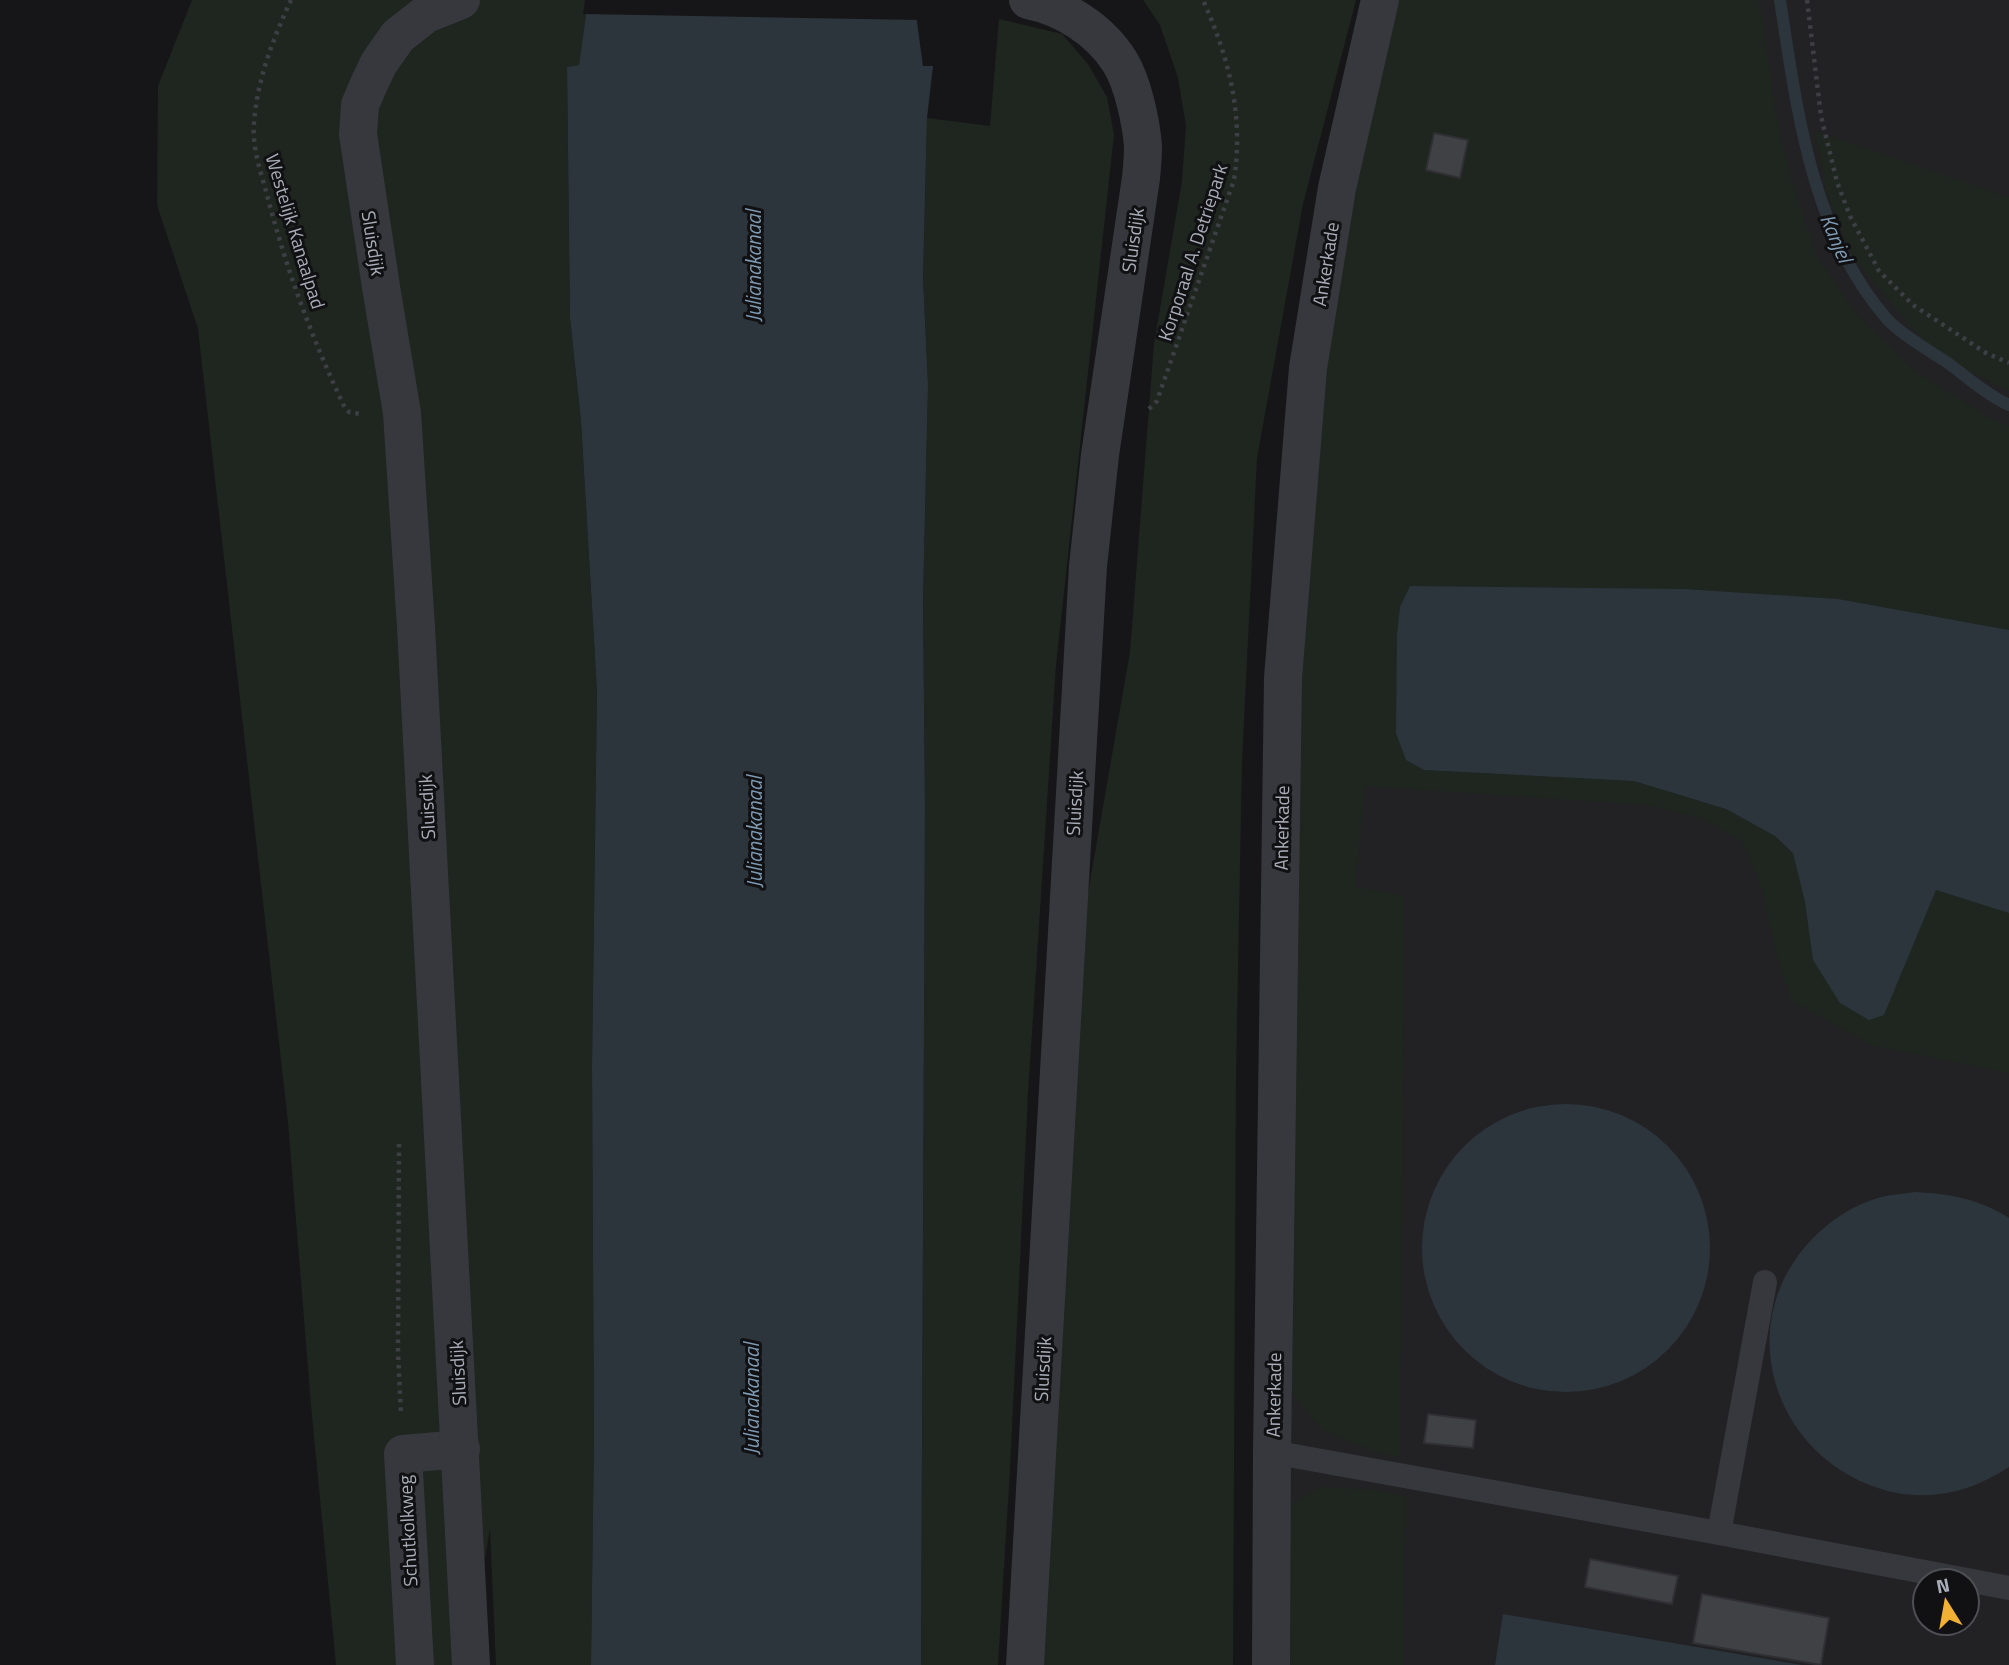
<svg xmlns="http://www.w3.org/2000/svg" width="2009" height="1665" viewBox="0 0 2009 1665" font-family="'Titillium Web',sans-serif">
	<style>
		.built { fill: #222225; fill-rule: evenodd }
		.green { fill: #1e261f }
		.water { fill: #2c353c }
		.pier { fill: #161618 }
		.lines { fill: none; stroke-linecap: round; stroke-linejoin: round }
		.stream { stroke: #2c353c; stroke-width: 12 }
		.building { fill: #404145; stroke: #303034; stroke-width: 2 }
		.path { stroke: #3d3f44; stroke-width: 4.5; stroke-dasharray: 3.5 5; stroke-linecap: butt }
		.service { stroke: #37383d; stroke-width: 24 }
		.minor { stroke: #37383d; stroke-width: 38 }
		.tertiary { stroke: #37383d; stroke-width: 38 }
		.labels { text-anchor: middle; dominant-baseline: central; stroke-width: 6; stroke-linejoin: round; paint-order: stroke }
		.street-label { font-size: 19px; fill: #a8adb8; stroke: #111113 }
		.water-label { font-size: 21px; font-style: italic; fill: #7f9bb3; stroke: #111113 }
	</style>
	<rect width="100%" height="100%" fill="#161618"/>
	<path class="built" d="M1389,0H2009V1665H1253ZM1925,1581H1967V1623H1925Z"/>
	<g class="green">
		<polygon points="192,0 588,0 579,65 567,67 570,318 581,421 597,691 592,1067 594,1437 591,1665 496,1665 490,1529 467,1665 336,1665 311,1405 288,1122 198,329 157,205 158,86"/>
		<polygon points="1143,0 1356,0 1303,204 1257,458 1242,761 1236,1073 1233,1665 1035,1665 1082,927 1130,652 1154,344 1182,181 1186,126 1178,78 1160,25"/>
		<polygon points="1396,0 1759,0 1779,132 1792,181 1818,258 1858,316 1916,372 1992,419 2009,426 2009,630 1838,599 1684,589 1410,586 1424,770 1634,781 1726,809 1775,836 1793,853 1805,902 1884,1014 1936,890 2009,913 2009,1073 1871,1045 1791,1000 1775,949 1764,894 1742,841 1701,818 1649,805 1364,786 1356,887 1404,895 1400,1457 1378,1453 1322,1430 1278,1375 1299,493 1357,164"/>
		<polygon points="999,19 1062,34 1088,64 1107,97 1114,135 1056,665 1028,1094 1010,1470 998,1665 921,1665 925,806 923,600 928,385 923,277 927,118 990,126"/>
		<polygon points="1815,131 2009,197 2009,391 1936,355 1851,255 1826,189"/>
		<polygon points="1319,1487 1376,1490 1406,1496 1404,1665 1280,1665 1279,1512"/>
	</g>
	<g class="water">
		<polygon points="588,0 914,0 923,66 933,66 927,118 923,277 928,385 923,600 925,806 921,1665 591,1665 594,1437 592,1067 597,691 581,421 570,318 567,67 579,65"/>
		<polygon points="1410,586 1684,589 1838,599 2009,630 2009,913 1936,890 1884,1015 1869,1020 1840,1003 1813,960 1805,902 1793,853 1775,836 1726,809 1634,781 1424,770 1406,760 1396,733 1397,635 1400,607"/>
		<circle cx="1566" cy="1248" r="144"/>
		<path d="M1916,1192C1950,1194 1980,1199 2009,1218V1467C1973,1491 1932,1502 1888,1491C1775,1461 1729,1326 1812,1239C1828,1223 1847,1209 1869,1201C1884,1195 1900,1194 1916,1192Z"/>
		<polygon points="1503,1614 1802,1665 1495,1665"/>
	</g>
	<polygon class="pier" points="585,0 917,0 920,20 583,14"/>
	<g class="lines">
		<path class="stream" d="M1780,0C1797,110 1811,232 1887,319C1899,333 1931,352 1948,363C1967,377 1987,395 2009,405"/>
	</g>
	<g class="building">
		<polygon points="1434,133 1468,140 1460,178 1426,170"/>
		<polygon points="1428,1414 1476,1420 1473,1448 1424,1443"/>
		<polygon points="1590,1559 1678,1576 1672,1604 1585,1587"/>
		<polygon points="1702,1594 1829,1618 1821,1665 1693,1643"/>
	</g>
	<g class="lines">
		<g class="path">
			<path d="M291,0C273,39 257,80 254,123C252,146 260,170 266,191C285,266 312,339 345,408L349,412L360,414"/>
			<polyline points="1807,0 1821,116 1837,182 1850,216 1879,271 1913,305 1986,353 2009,363"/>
			<path d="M1149,409L1157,401L1234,180C1244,116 1229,58 1203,0"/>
			<polyline points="399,1144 398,1352 401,1415"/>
		</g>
		<g class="service">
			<polyline points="1272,1452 1719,1533 2009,1588"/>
			<polyline points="1719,1533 1765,1282"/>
		</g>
		<g class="minor">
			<polyline points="415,1665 403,1454 461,1449"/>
			<polyline points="1271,1665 1272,1452 1283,678 1308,368 1337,188 1380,0"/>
		</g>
		<g class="tertiary">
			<polyline points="461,0 426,14 398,36 379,63 369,84 360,105 358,134 381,287 402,413 416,627 471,1665"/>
			<path d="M1025,1665L1088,566L1100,455L1141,178C1142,168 1143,156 1143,146C1141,122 1133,83 1120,62C1100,30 1064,7 1028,0"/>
		</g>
	</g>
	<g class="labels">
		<g class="street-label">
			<text transform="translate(296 231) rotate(73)">Westelijk Kanaalpad</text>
			<text transform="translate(1132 240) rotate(-82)">Sluisdijk</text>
			<text transform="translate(374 243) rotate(81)">Sluisdijk</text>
			<text transform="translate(1192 252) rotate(-72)">Korporaal A. Detriepark</text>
			<text transform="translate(1325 264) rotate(-81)">Ankerkade</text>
			<text transform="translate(1074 803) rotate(-87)">Sluisdijk</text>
			<text transform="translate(426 807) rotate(-93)">Sluisdijk</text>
			<text transform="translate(1281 828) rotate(-89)">Ankerkade</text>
			<text transform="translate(1042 1369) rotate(-87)">Sluisdijk</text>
			<text transform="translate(457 1373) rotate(-93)">Sluisdijk</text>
			<text transform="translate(1273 1395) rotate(-89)">Ankerkade</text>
			<text transform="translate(407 1531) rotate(-93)">Schutkolkweg</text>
		</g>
		<g class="water-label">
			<text transform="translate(1837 238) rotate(67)">Kanjel</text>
			<text transform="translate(753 266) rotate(-90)">Julianakanaal</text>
			<text transform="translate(754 832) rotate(-90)">Julianakanaal</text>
			<text transform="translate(751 1399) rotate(-90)">Julianakanaal</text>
		</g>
	</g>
	<g transform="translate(1946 1602) rotate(349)"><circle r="33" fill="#111113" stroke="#4d4f55" stroke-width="2"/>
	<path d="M0-5L12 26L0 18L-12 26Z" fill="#f2b134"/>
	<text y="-10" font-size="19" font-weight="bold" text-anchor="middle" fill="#a8adb8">N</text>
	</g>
</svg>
